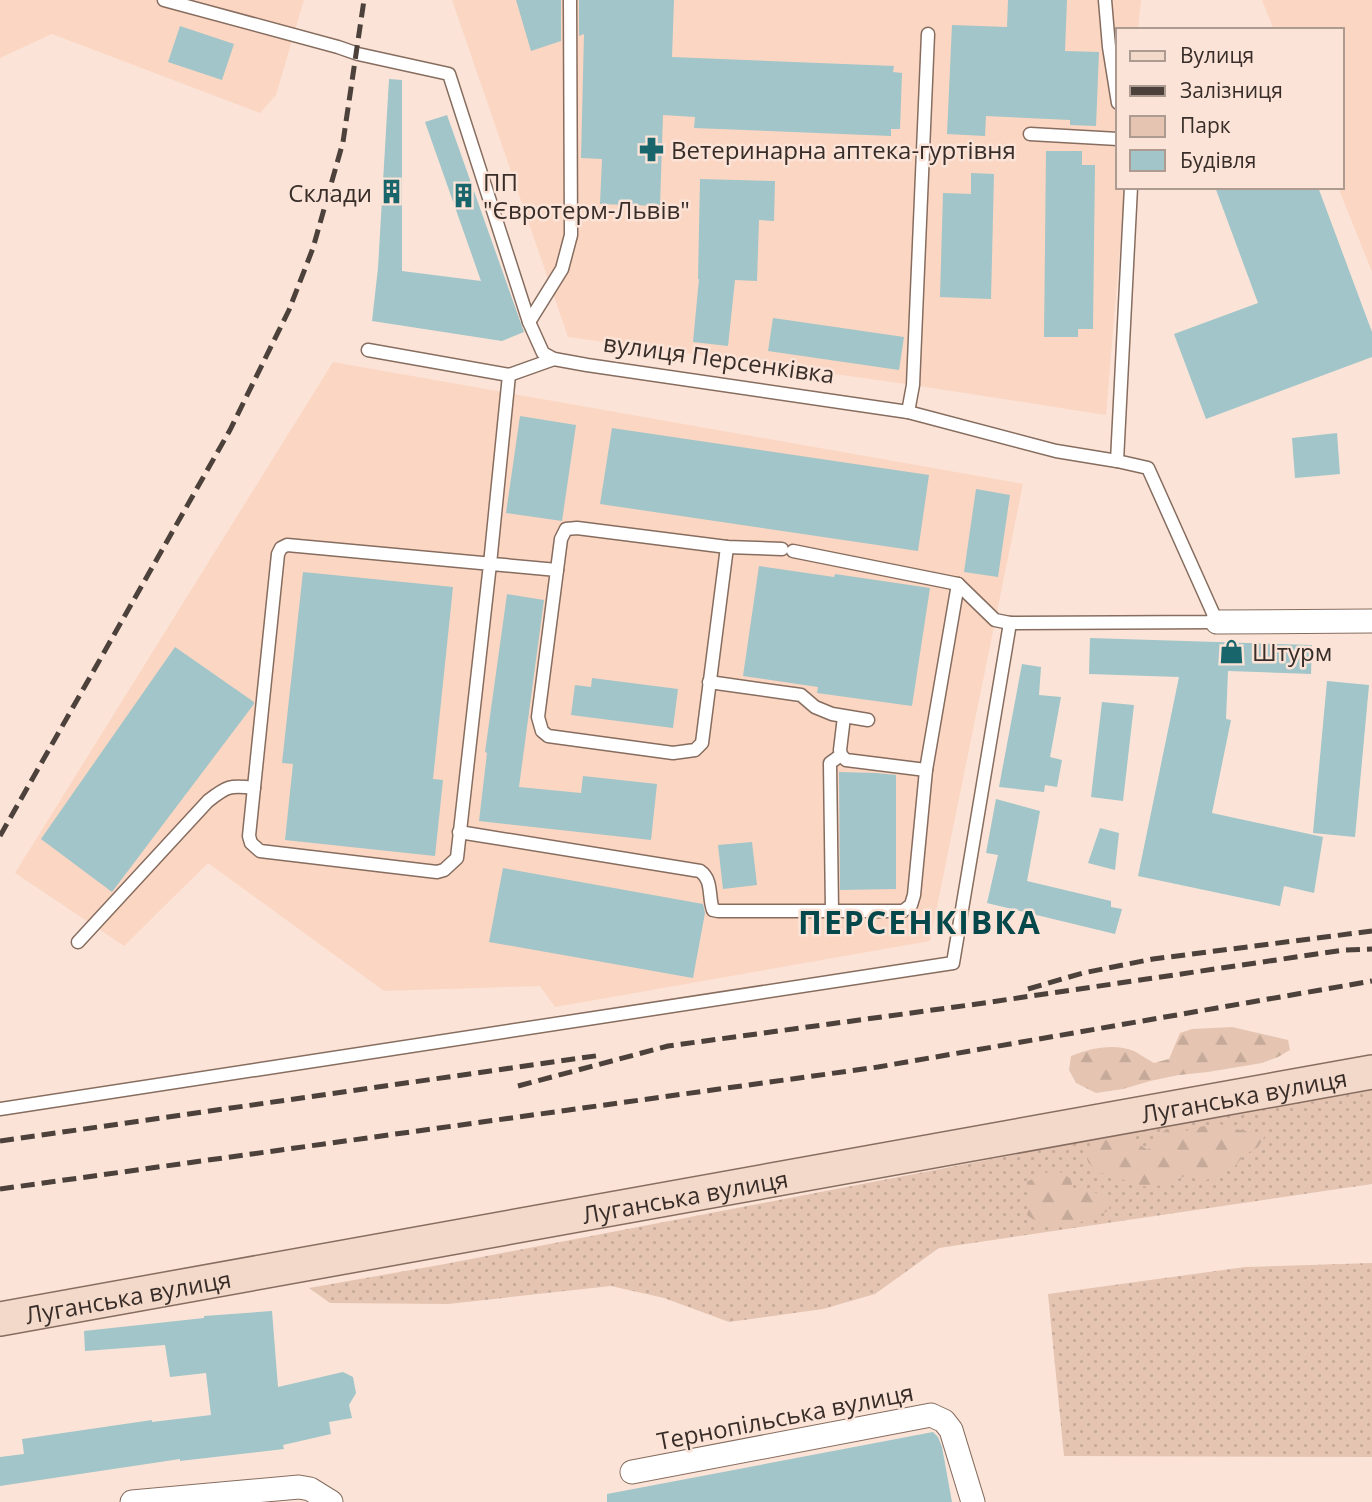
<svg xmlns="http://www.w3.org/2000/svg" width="1372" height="1502" viewBox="0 0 1372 1502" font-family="'Open Sans',sans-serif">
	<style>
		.built { fill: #fbd6c3 }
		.green { fill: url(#green-dots) }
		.forest { fill: url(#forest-firs) }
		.building { fill: #a1c5c8 }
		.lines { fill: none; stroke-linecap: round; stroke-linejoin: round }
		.lane-casing { stroke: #866d5f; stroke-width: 15 }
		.street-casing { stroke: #866d5f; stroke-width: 25 }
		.secondary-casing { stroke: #866d5f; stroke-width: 36 }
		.lane { stroke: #fff; stroke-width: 12 }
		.street { stroke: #fff; stroke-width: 23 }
		.secondary { stroke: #f3d9ca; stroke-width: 33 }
		.rail { stroke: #4d413b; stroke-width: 5; stroke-dasharray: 14 7; stroke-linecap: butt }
		.labels { text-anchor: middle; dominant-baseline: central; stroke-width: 5; stroke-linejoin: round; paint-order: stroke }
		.poi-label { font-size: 24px; fill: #382d28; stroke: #fbe4d7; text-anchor: start }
		.street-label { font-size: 24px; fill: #382d28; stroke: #fbe4d7 }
		.district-label { font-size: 32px; font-weight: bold; letter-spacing: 2px; fill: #05484c; stroke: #fbe4d7 }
	</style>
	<defs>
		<pattern id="green-dots" width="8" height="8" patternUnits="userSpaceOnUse" patternTransform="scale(1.75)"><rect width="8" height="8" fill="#e5c4b2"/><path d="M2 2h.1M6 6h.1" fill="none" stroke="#c5a999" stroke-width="1.8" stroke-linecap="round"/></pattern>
		<pattern id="forest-firs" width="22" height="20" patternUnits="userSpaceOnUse" patternTransform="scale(1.75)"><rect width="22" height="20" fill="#e5c4b2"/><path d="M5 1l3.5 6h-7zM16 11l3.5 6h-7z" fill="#c5a999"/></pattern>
	</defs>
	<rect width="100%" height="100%" fill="#fbe4d7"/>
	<g class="built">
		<polygon points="0,0 304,0 276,95 260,113 52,34 0,58"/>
		<polygon points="452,0 1141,0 1138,30 1118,30 1118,187 1125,187 1106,415 913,385 568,337"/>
		<polygon points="1262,0 1372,0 1372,272 1338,187 1342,187 1342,30 1274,30"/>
		<polygon points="333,362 1023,484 930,941 555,1007 540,986 384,991 208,863 124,946 15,873"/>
	</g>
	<g class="green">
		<polygon points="1372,1086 1372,1184 939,1248 875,1294 823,1309 729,1322 664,1298 611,1286 448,1304 330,1303 309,1288 445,1264"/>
		<polygon points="1372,1263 1372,1457 1064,1456 1048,1294 1245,1267"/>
	</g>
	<g class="forest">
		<path d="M1232,1027L1288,1040L1290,1050L1278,1057L1262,1063L1208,1072L1179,1075L1150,1081L1123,1089L1096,1093L1076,1083L1069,1070L1071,1056C1090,1048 1115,1043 1134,1051C1141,1055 1147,1059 1154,1063L1169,1059L1180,1033L1192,1029Z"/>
		<polygon points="1216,1123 1240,1130 1266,1134 1258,1147 1243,1156 1233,1169 1204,1181 1185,1176 1165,1185 1147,1187 1098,1172 1088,1162 1086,1153 1093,1143 1116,1134 1127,1137 1148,1150 1165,1130 1178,1124 1193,1135 1200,1127"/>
		<path d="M1057,1170L1071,1179L1072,1185L1075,1190H1089L1112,1200L1108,1211C1089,1219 1069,1229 1047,1226C1040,1224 1033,1219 1027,1215L1030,1200L1027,1182L1041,1174Z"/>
	</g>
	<g class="building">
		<polygon points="516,0 561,0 561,41 531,51"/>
		<polygon points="579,0 674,0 672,57 894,66 893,72 902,73 900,129 891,129 891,136 694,128 695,117 663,115 660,206 600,204 602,159 581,158 584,34 579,36"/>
		<polygon points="1008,0 1067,0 1065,51 1099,52 1096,126 1070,125 1070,120 986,116 985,136 947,134 952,25 1007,27"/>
		<polygon points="180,26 234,44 222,80 168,62"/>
		<polygon points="389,79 402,80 402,271 481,281 425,122 447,115 524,332 502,341 372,321 378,268"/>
		<polygon points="1046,151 1082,151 1082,165 1095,165 1093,329 1078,329 1078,337 1044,337"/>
		<polygon points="971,173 994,174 991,299 940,297 943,193 971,194"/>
		<polygon points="700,179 775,181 774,221 759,220 757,281 735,280 728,346 693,342 699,279 698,279"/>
		<polygon points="1215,187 1318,187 1372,332 1372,357 1206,419 1174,334 1258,303"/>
		<polygon points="773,318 904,337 899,370 768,351"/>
		<polygon points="520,416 576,425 562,521 506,513"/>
		<polygon points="612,428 929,475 918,551 600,504"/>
		<polygon points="1337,433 1340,474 1295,478 1292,438"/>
		<polygon points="976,489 1010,495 998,577 964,572"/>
		<polygon points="759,566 834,577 835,574 930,588 912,706 817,693 818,687 743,676"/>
		<polygon points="303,572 453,587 433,779 443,780 435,856 285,840 293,764 282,763"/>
		<polygon points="507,594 544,600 519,787 581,793 583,776 657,784 651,840 479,821 487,753 485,752"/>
		<polygon points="1090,638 1312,645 1311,674 1228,671 1226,719 1231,720 1212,813 1323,837 1314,893 1284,886 1280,906 1138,876 1179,677 1089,674"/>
		<polygon points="175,647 254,702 254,704 112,892 41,839"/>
		<polygon points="1022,664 1041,667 1039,695 1061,697 1050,757 1062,760 1057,787 1045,785 1044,792 999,787"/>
		<polygon points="592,678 678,689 673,728 571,715 575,685 591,687"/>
		<polygon points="1327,681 1369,685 1355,837 1313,833"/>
		<polygon points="1102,702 1134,705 1123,801 1091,797"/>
		<polygon points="839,772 876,773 896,775 896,889 840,890"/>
		<polygon points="996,799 1040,811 1027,881 1111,901 1111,907 1122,909 1115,934 987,903 998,855 986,853"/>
		<polygon points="1100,828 1119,833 1115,870 1088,863"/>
		<polygon points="752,842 757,885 723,889 718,845"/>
		<polygon points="503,868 703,904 705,913 693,978 489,942"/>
		<polygon points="272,1311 278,1387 343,1372 353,1377 356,1393 349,1405 352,1418 329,1422 331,1434 283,1445 284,1449 180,1461 180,1459 0,1486 0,1457 24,1454 22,1439 152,1420 152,1422 211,1415 206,1373 170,1377 165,1345 85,1351 84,1331 204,1318 204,1316"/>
		<polygon points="933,1432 938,1437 942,1447 952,1502 607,1502 607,1494"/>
	</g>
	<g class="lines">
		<defs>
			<g id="lane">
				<polyline points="164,0 338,47 358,54 449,74 529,322 543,353 554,359 587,365 908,412 1056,451 1117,461 1148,468 1217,622 1010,623 995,620 958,584 793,551"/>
				<polyline points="1105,0 1109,47 1118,103"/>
				<polyline points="1030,134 1118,139"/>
				<polyline points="529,322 562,269 571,235 570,0"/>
				<polyline points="368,350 509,375"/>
				<polyline points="554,359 509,375 490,564 457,858 444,870 437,872 260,851 251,843 249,836 278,554 281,548 287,545 557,570 538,717 542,731 548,736 673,753 695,750 702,743 727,547"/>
				<polyline points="908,412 913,385 928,34"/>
				<polyline points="1117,461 1131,187"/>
				<polyline points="557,570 561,539 566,529 577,528 727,547 782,549"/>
				<polyline points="709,682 801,695 815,707 832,714 868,720"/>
				<polyline points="844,717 840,750 841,755 846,760 926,770"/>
				<path d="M459,832L700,871C713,880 708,896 713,910L718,911H903L911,905L914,895L926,770L958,584"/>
				<polyline points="832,911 830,763 841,755"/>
				<path d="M78,942L208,801C227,786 230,785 254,788"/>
				<polyline points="0,1109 953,963 1010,623"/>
			</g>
			<g id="street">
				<polyline points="1217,622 1372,621"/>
				<polyline points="632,1472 931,1415 944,1421 951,1430 973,1502"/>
				<polyline points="132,1502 299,1487 310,1489 331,1502"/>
			</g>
			<g id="secondary">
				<path id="s1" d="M0,1319L1372,1072"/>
			</g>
		</defs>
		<use href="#lane" class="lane-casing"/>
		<use href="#street" class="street-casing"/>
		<use href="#secondary" class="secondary-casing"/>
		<use href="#lane" class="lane"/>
		<use href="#street" class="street"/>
		<use href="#secondary" class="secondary"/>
		<g class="rail">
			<polyline points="0,836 230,430 289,310 313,248 343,142 364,0"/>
			<polyline points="1028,989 1083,973 1153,959 1372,931"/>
			<polyline points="518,1086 668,1046 977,1004 1344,950 1372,949"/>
			<polyline points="0,1141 602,1055"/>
			<polyline points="0,1189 878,1067 1372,981"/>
		</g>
	</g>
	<defs>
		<symbol id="pharmacy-bare" viewBox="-9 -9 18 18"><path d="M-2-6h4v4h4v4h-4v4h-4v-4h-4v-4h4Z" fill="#18666b" stroke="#fbe4d7" stroke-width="2.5" paint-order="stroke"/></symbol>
		<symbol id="building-bare" viewBox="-9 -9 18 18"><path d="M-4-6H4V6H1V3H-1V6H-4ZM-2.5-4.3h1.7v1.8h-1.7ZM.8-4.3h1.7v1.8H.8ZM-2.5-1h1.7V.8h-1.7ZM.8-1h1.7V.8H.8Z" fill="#18666b" stroke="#fbe4d7" stroke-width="2.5" paint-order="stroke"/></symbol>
		<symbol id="shop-bare" viewBox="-9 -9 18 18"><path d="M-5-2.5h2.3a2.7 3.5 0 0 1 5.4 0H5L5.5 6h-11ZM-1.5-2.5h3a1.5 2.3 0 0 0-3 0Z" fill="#18666b" stroke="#fbe4d7" stroke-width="2.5" paint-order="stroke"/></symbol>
	</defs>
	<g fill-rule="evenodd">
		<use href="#pharmacy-bare" x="634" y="132" width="35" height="35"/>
		<use href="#building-bare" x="374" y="174" width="35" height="35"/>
		<use href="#building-bare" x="446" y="178" width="35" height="35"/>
		<use href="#shop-bare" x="1214" y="634" width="35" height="35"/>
	</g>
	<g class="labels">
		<g class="poi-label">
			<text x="671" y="149">Ветеринарна аптека-гуртівня</text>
			<text x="483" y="181">ПП<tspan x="483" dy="28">"Євротерм-Львів"</tspan></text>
			<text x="372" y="192" text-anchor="end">Склади</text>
			<text x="1252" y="651">Штурм</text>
		</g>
		<g class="street-label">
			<text transform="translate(719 358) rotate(8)">вулиця Персенківка</text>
			<text stroke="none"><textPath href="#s1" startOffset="1264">Луганська вулиця</textPath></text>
			<text stroke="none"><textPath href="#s1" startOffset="696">Луганська вулиця</textPath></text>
			<text stroke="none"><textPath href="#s1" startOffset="130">Луганська вулиця</textPath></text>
			<text transform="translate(785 1416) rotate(-11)">Тернопільська вулиця</text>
		</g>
		<g class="district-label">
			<text x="920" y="921">ПЕРСЕНКІВКА</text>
		</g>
	</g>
	<rect x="1116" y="28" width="228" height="161" fill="#fbe4d7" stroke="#ad9b91" stroke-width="2"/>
	<rect x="1130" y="51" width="35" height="10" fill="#f3d9ca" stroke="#ad9b91" stroke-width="2"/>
	<text x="1180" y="63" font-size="21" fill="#382d28">Вулиця</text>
	<rect x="1130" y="86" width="35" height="10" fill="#4d413b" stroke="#ad9b91" stroke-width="2"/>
	<text x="1180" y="98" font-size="21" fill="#382d28">Залізниця</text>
	<rect x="1130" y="116" width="35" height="21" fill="#e5c4b2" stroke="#ad9b91" stroke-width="2"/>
	<text x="1180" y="133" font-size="21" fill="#382d28">Парк</text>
	<rect x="1130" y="150" width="35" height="21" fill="#a1c5c8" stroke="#ad9b91" stroke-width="2"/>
	<text x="1180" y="168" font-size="21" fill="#382d28">Будівля</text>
</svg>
